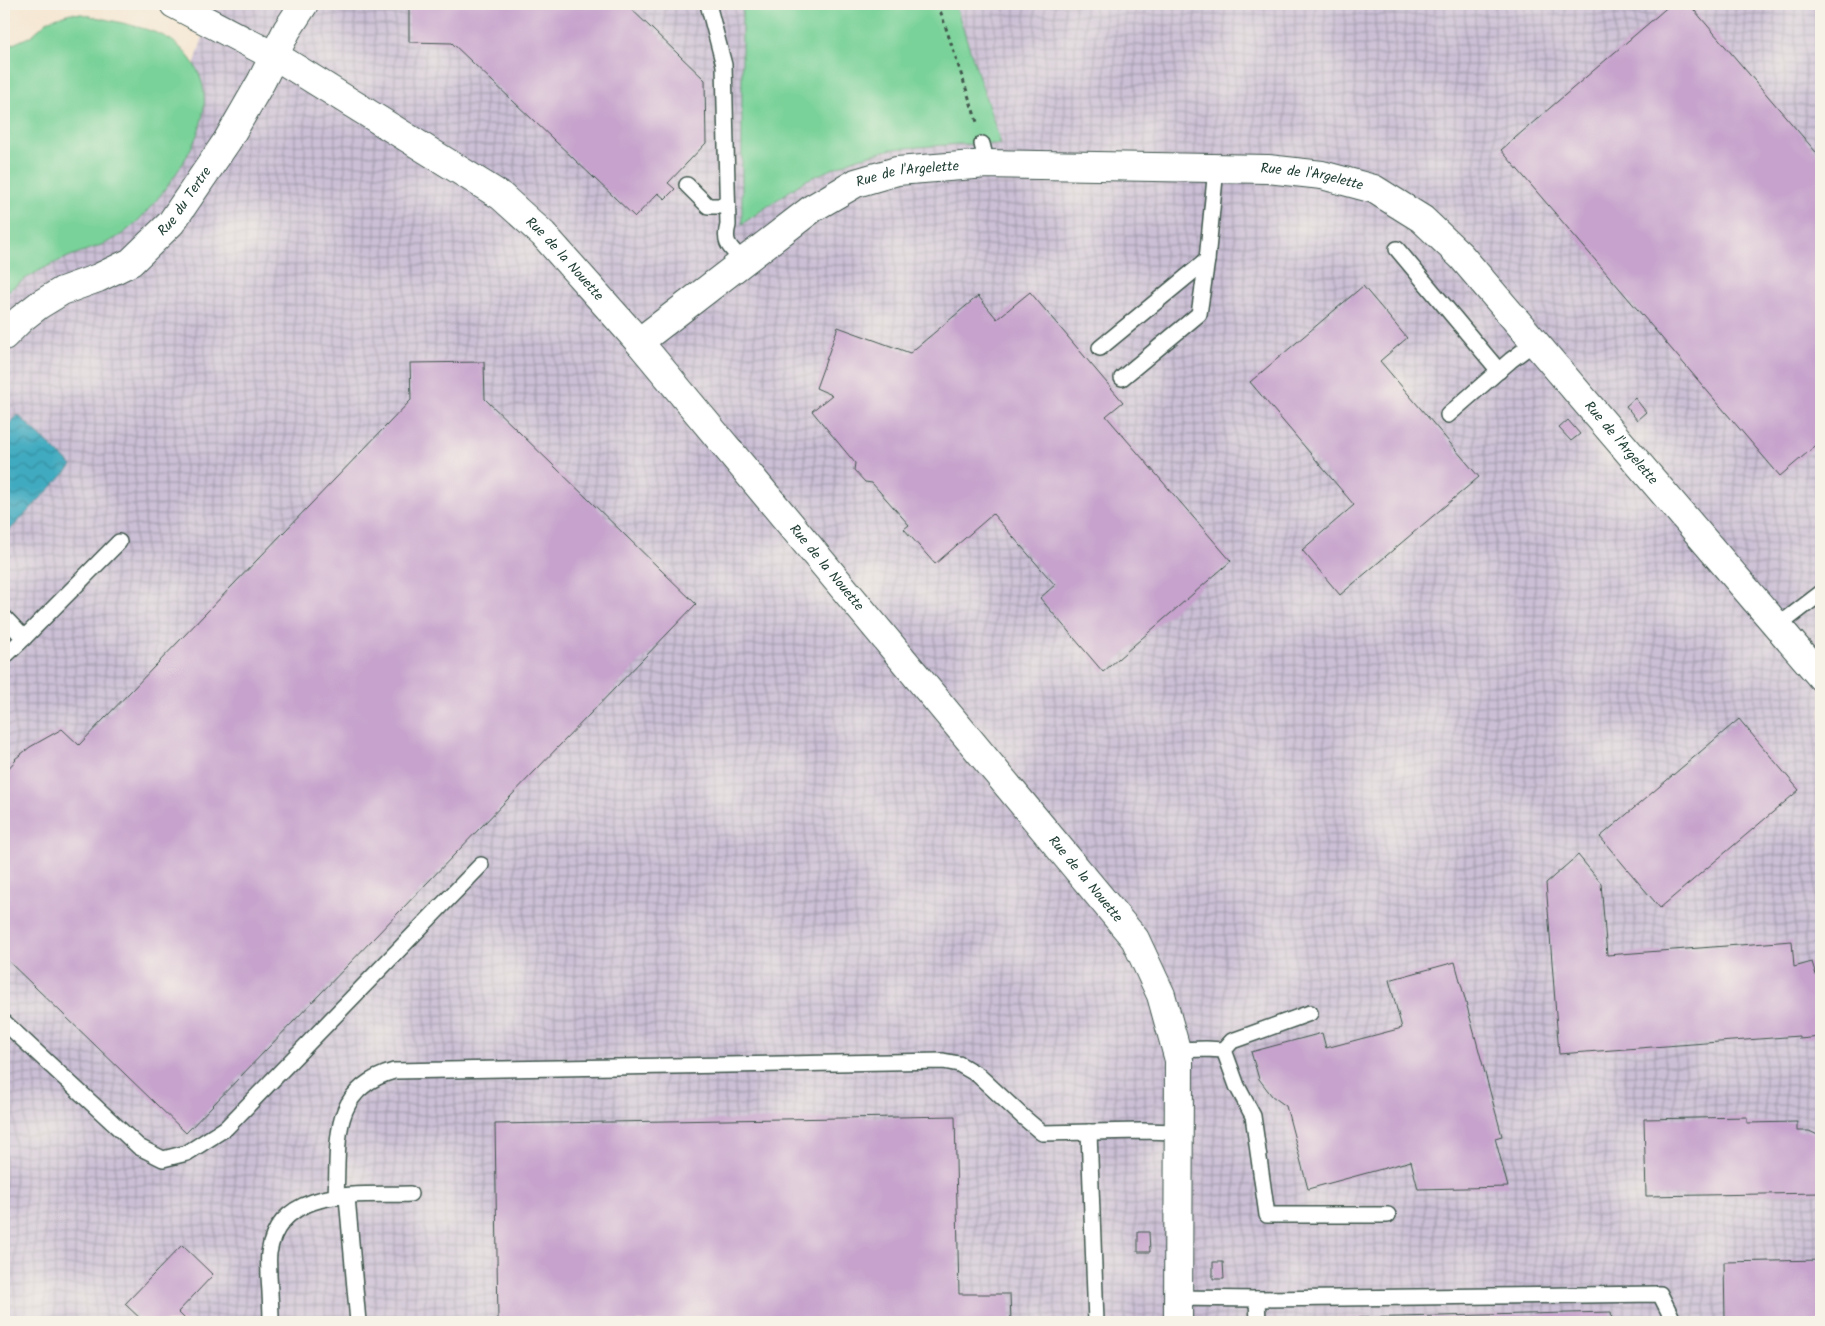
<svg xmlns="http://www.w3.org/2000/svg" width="1825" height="1326" viewBox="0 0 1825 1326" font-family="Kalam,sans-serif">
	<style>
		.industrial { fill: url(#industrial-grid) }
		.green { fill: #79d299; stroke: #4c8866 }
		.water { fill: url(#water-waves); stroke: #30747a }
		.building { fill: #c6a2cc }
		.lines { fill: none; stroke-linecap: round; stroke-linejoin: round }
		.lane-casing { stroke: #3f564c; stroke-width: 18 }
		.street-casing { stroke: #3f564c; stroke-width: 30 }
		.path { stroke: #3f564c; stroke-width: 3; stroke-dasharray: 4 4; stroke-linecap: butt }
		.lane { stroke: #fff; stroke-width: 15 }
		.street { stroke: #fff; stroke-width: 28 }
		.labels { text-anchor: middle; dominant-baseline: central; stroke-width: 4.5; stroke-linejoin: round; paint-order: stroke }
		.street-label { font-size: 14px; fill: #1f3d34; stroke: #f7f3e8 }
	</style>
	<defs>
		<pattern id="industrial-grid" width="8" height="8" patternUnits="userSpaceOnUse" patternTransform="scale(1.25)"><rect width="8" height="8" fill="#cbbfd5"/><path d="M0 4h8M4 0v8" fill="none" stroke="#a49cae"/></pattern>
		<pattern id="water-waves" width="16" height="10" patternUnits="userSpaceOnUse" patternTransform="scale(1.25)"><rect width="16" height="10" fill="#40aac0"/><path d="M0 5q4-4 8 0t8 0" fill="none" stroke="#358c9d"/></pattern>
	</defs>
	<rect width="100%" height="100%" fill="#f7f3e8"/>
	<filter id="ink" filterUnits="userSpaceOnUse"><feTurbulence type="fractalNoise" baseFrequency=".02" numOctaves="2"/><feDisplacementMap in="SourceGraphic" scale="10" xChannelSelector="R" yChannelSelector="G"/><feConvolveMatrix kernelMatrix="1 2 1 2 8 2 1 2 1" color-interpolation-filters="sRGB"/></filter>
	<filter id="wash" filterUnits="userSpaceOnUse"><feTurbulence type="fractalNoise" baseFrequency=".0096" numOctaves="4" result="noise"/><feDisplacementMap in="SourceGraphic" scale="20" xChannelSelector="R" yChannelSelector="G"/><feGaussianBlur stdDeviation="1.12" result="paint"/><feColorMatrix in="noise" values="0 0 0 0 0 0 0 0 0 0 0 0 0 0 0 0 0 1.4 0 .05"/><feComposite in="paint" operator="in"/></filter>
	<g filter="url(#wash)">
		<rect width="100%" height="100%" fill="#f5e6d1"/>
		<polygon class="industrial" points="213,4 1821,4 1821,1322 4,1322 4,273 153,200"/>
		<g class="green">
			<polygon points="743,4 955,4 1001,144 958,144 892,149 855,159 804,181 742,224 742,16"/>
			<path d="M70,13L82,14C106,20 158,28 175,43C228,87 199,143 166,188C154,203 141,220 125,232C107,246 86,249 66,258C44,267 23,279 4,294V48L31,36L49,20Z"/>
		</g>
		<polygon class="water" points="18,415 72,466 4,536 4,429"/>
		<g id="blocks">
			<g class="building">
				<polygon points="409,4 626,4 705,80 706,143 668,183 675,189 665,199 658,193 635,217 452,43 409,42"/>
				<polygon points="1671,4 1689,4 1821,158 1821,441 1780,476 1501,150"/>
				<polygon points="1363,286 1407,338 1380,361 1479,477 1340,595 1302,550 1354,505 1250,382"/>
				<polygon points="1030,292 1123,402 1106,416 1231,561 1103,672 1040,598 1055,585 993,514 935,564 904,529 909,525 872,483 865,482 854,470 855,463 812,411 832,395 816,388 838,327 910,353 978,296 997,319"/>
				<polygon points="484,362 485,399 696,604 186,1133 4,957 4,773 16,760 15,759 30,747 62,729 79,745 411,400 410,363"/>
				<polygon points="1635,398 1646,412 1637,420 1626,406"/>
				<polygon points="1568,420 1580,434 1571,441 1559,428"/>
				<polygon points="1739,719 1799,790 1660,908 1600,837"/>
				<polygon points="1578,855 1601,883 1607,955 1792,941 1794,967 1812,962 1817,978 1821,992 1821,1037 1799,1039 1799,1036 1559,1054 1546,883"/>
				<polygon points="1455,962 1502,1136 1495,1138 1508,1187 1418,1189 1411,1161 1308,1189 1286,1106 1272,1096 1259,1079 1251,1052 1322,1033 1326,1048 1402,1028 1389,980"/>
				<polygon points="955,1116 959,1294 1010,1294 1011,1322 498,1322 495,1124"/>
				<polygon points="1747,1117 1747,1123 1797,1122 1797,1131 1809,1131 1820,1136 1821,1138 1821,1193 1646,1196 1644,1119"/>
				<polygon points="1138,1232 1149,1232 1150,1252 1138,1252"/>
				<polygon points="182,1245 213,1275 178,1312 188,1322 144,1322 125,1304"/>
				<polygon points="1821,1260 1821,1322 1725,1322 1724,1262"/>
				<polygon points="1213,1262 1223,1262 1224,1279 1213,1279"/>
				<polygon points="1611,1312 1612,1322 1312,1322 1314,1319"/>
				<polygon points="1639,1319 1640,1322 1626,1322 1626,1320"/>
			</g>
		</g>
	</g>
	<g filter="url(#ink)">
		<use href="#blocks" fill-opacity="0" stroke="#3f564c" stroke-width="1"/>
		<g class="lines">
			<defs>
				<g id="lane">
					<path d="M708,4L724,65L728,225C723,244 730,247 743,261"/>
					<polyline points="982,144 987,164"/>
					<polyline points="687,185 708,206 727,206"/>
					<polyline points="1397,249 1499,371"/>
					<polyline points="1100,348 1207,260 1216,168"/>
					<polyline points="1122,378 1199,314 1207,260"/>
					<polyline points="1448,415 1511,360 1535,342"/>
					<polyline points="4,617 24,638 4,657"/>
					<polyline points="1778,626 1821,593"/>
					<polyline points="24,638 119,542"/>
					<polyline points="1310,1013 1232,1041 1224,1050 1237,1086 1253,1116 1267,1215 1388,1215"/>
					<polyline points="4,1022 139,1147 163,1159 187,1153 226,1128 481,865"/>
					<polyline points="1176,1050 1206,1049 1224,1050"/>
					<polyline points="1089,1132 1096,1322"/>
					<path d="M336,1197C339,1143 329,1089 394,1071L943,1061L959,1064L978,1075L1022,1116L1042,1133L1141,1131L1178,1132"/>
					<polyline points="347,1197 358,1322"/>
					<polyline points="1178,1298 1257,1299 1660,1294 1671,1316 1671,1322"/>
					<polyline points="1257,1299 1258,1322"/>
					<path d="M271,1322C271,1307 270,1291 269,1276C269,1269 268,1260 269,1253C279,1185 360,1196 410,1194"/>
				</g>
				<g id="street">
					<path id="s1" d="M174,4L287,63L501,196L543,234L639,342L1135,939L1161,995L1179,1060L1178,1322"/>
					<path id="s2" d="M4,336L21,319L39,305L62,291L98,278L131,262L171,223L227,141L261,82L287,30L304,4"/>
					<path id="s3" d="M639,342L813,208L856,183L897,171L987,164L1268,169L1322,175L1374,189L1422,219L1461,256L1821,677"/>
				</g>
			</defs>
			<use href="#lane" class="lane-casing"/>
			<use href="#street" class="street-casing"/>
			<polyline class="path" points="938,4 977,122"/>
			<use href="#lane" class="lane"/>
			<use href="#street" class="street"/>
		</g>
	</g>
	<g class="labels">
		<g class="street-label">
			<text stroke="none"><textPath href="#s3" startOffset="322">Rue de l'Argelette</textPath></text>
			<text stroke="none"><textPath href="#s3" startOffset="728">Rue de l'Argelette</textPath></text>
			<text stroke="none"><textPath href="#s2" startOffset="230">Rue du Tertre</textPath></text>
			<text stroke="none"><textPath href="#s1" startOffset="469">Rue de la Nouette</textPath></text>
			<text stroke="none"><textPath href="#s3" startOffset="1148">Rue de l'Argelette</textPath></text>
			<text stroke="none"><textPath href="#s1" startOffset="874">Rue de la Nouette</textPath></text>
			<text stroke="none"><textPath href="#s1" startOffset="1279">Rue de la Nouette</textPath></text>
		</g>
	</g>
	<rect width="1825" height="1326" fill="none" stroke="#f7f3e8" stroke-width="20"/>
</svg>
